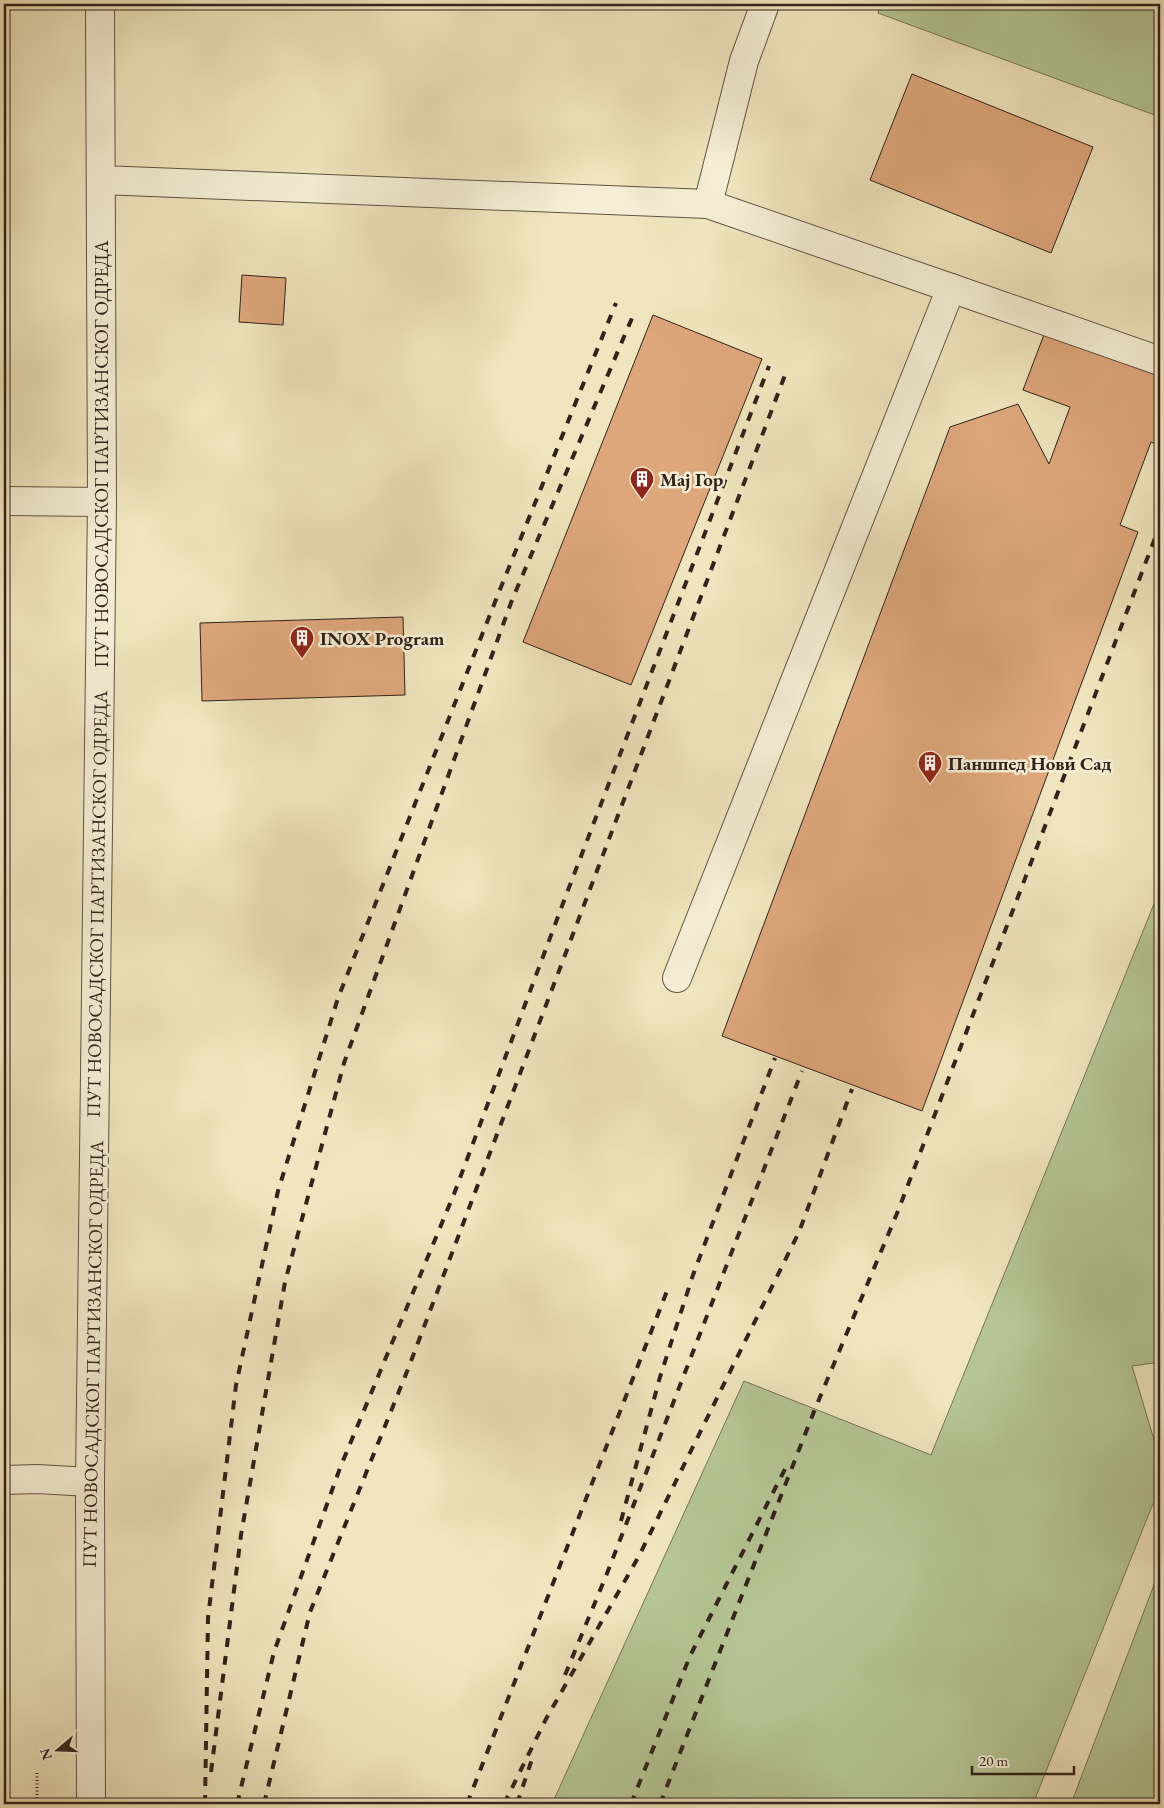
<svg xmlns="http://www.w3.org/2000/svg" width="1164" height="1808" viewBox="0 0 1164 1808" font-family="'EB Garamond',serif">
	<style>
		.green { fill: #b5c595; stroke: #747458 }
		.building { fill: #dda77b; stroke: #32221b }
		.lines { fill: none; stroke-linecap: round; stroke-linejoin: round }
		.minor-casing { stroke: #625344; stroke-width: 30 }
		.path { stroke: #32221b; stroke-width: 3; stroke-dasharray: 1 2.5; stroke-linecap: butt }
		.minor { stroke: #f5eed5; stroke-width: 28 }
		.rail { stroke: #32221b; stroke-width: 4; stroke-dasharray: 9 9; stroke-linecap: butt }
		.labels { text-anchor: middle; dominant-baseline: central; stroke-width: 5; stroke-linejoin: round; paint-order: stroke }
		.street-label { font-size: 19px; fill: #32221b; stroke: #f5eed5 }
		.poi-label { font-size: 19px; font-weight: bold; fill: #32221b; stroke: #f5eed5; text-anchor: start }
	</style>
	<rect width="100%" height="100%" fill="#f0e5be"/>
	<filter id="stains"><feTurbulence type="fractalNoise" baseFrequency=".004" numOctaves="4"/><feColorMatrix values="0 0 0 0 .2 0 0 0 0 .09 0 0 0 0 .02 0 0 0 .5 -.17"/></filter>
	<radialGradient id="worn" r=".72"><stop offset=".6" stop-color="#630" stop-opacity="0"/><stop offset="1" stop-color="#630" stop-opacity=".3"/></radialGradient>
	<g class="green">
		<polygon points="881,4 1160,4 1160,117 878,13"/>
		<polygon points="1160,889 1160,1362 1132,1366 1160,1460 1160,1486 1033,1804 552,1804 744,1381 931,1455"/>
		<polygon points="1160,1569 1160,1804 1071,1804"/>
	</g>
	<g class="building">
		<polygon points="4,16 9,17 4,166"/>
		<polygon points="912,74 1093,147 1051,253 870,180"/>
		<polygon points="242,275 286,278 283,325 239,322"/>
		<polygon points="4,283 9,283 5,439 4,439"/>
		<polygon points="653,315 762,359 631,685 523,642"/>
		<polygon points="1045,332 1160,376 1160,446 1151,442 1120,525 1138,532 922,1111 722,1036 950,427 1018,404 1049,464 1070,407 1023,390"/>
		<polygon points="403,617 405,695 202,701 200,623"/>
	</g>
	<g class="lines">
		<defs>
			<g id="minor">
				<polyline points="101,180 708,204 744,61 765,4"/>
				<polyline points="951,288 1160,361"/>
				<polyline points="4,501 102,502"/>
				<polyline points="677,978 951,288 708,204"/>
				<polyline points="4,1480 37,1479 90,1482"/>
				<polyline points="91,1804 90,1482 102,502 100,4"/>
			</g>
		</defs>
		<use href="#minor" class="minor-casing"/>
		<polyline class="path" points="37,1773 37,1804"/>
		<use href="#minor" class="minor"/>
		<g class="rail">
			<polyline points="621,1521 660,1377 693,1275 775,1058"/>
			<polyline points="565,1675 606,1576 802,1071"/>
			<polyline points="211,1772 241,1535 285,1282 344,1063 512,600 635,311"/>
			<polyline points="205,1804 208,1618 236,1385 278,1191 338,998 499,592 616,303"/>
			<polyline points="237,1804 274,1652 340,1468 454,1194 565,898 769,366"/>
			<polyline points="264,1804 310,1612 408,1369 785,375"/>
			<polyline points="467,1804 667,1291"/>
			<polyline points="504,1804 546,1719 639,1556 799,1232 852,1089"/>
			<polyline points="517,1804 532,1759"/>
			<polyline points="631,1804 690,1656 786,1467"/>
			<polyline points="660,1804 815,1409 898,1211 1160,525"/>
		</g>
	</g>
	<defs>
		<symbol id="building-pin" viewBox="-11 -11 22 30"><path d="M0 17L-7.5 6A9.5 9.5 0 1 1 7.5 6Z" fill="#8f2418" stroke="#f5eed5"/><path d="M-4-6H4V6H1V3H-1V6H-4ZM-2.5-4.3h1.7v1.8h-1.7ZM.8-4.3h1.7v1.8H.8ZM-2.5-1h1.7V.8h-1.7ZM.8-1h1.7V.8H.8Z" fill="#fff"/></symbol>
	</defs>
	<g fill-rule="evenodd">
		<use href="#building-pin" x="628" y="465" width="28" height="38"/>
		<use href="#building-pin" x="288" y="624" width="28" height="38"/>
		<use href="#building-pin" x="916" y="749" width="28" height="38"/>
	</g>
	<g class="labels">
		<g class="street-label">
			<text transform="translate(101 454) rotate(-90)">ПУТ НОВОСАДСКОГ ПАРТИЗАНСКОГ ОДРЕДА</text>
			<text transform="translate(97 904) rotate(-89)">ПУТ НОВОСАДСКОГ ПАРТИЗАНСКОГ ОДРЕДА</text>
			<text transform="translate(93 1354) rotate(-89)">ПУТ НОВОСАДСКОГ ПАРТИЗАНСКОГ ОДРЕДА</text>
		</g>
		<g class="poi-label">
			<text x="660" y="479">Мај Гор</text>
			<text x="320" y="638">INOX Program</text>
			<text x="948" y="763">Паншпед Нови Сад</text>
		</g>
	</g>
	<rect width="1164" height="1808" fill="none" stroke="#f0e5be" stroke-width="20"/>
	<rect x="5" y="5" width="1154" height="1798" fill="none" stroke="#32221b" stroke-width="2.5"/>
	<rect x="10" y="10" width="1144" height="1788" fill="none" stroke="#32221b"/>
	<g transform="translate(58 1750) rotate(251)" stroke="#f5eed5" stroke-width="4" paint-order="stroke">
	<path d="M0-4L9 19L0 12L-9 19Z" fill="#32221b"/>
	<text y="-8" font-size="14" font-weight="bold" text-anchor="middle" fill="#32221b">N</text>
	</g>
	<path d="M972 1766v8h102v-8" fill="none" stroke="#32221b" stroke-width="2.5"/>
	<text x="979" y="1766" font-size="15" fill="#32221b" stroke="#f5eed5" stroke-width="4" paint-order="stroke">20 m</text>
	<rect width="100%" height="100%" filter="url(#stains)"/>
	<rect width="100%" height="100%" fill="url(#worn)"/>
</svg>
